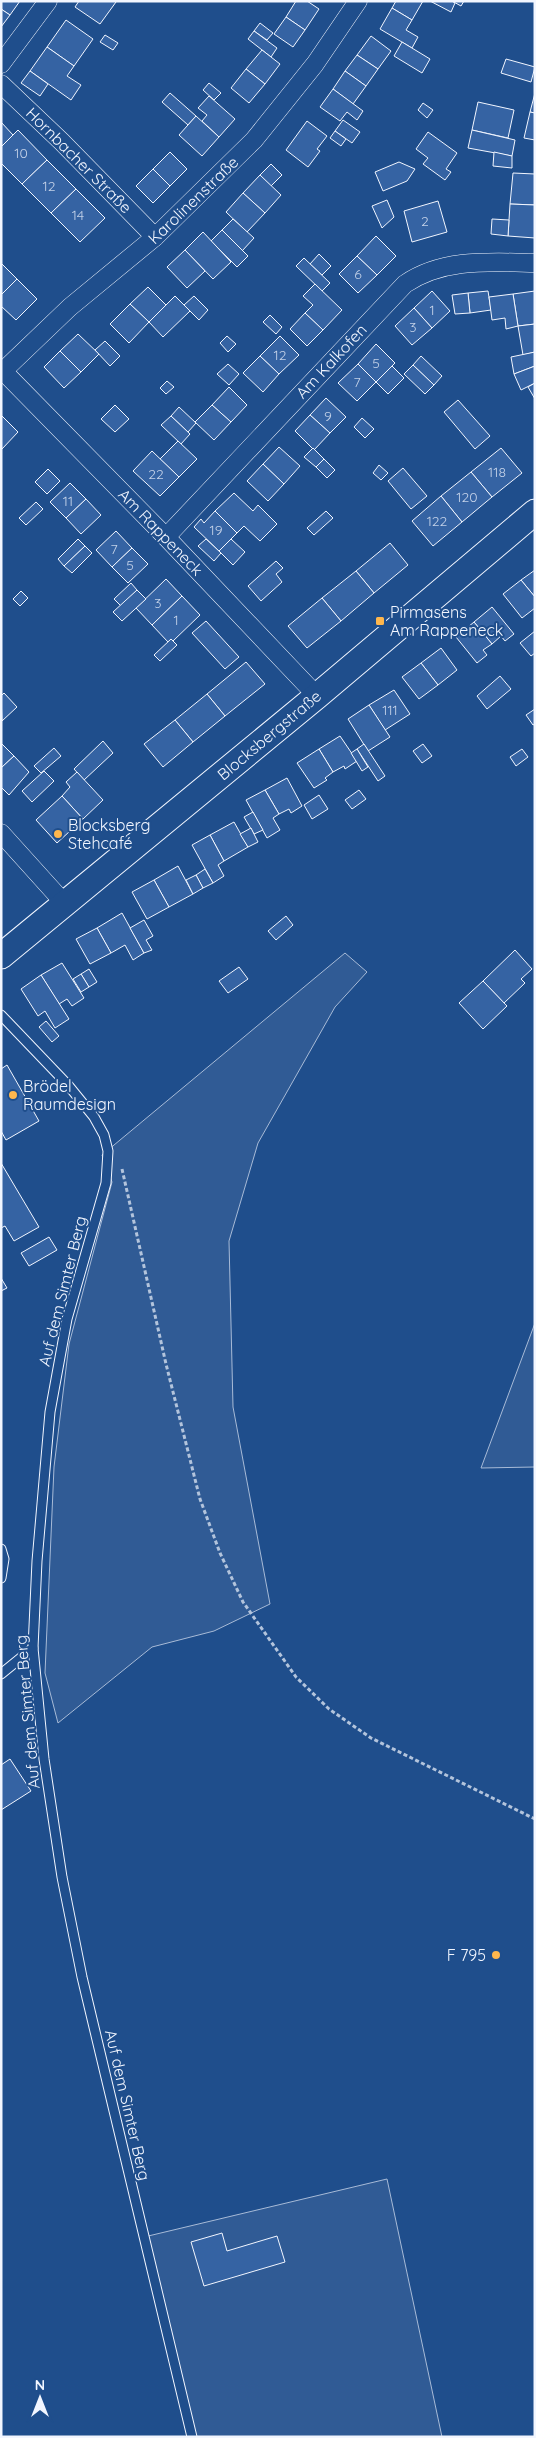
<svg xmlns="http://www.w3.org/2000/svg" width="536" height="2438" viewBox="0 0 536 2438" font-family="Quicksand,sans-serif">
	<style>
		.green { fill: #305b95; stroke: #a8bbd7 }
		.building { fill: #3563a3; stroke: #f2f6ff }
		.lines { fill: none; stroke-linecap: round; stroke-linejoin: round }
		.lane-casing { stroke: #f2f6ff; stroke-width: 11 }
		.street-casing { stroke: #f2f6ff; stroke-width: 19 }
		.secondary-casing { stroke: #f2f6ff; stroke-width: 27 }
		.path { stroke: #b3c4dc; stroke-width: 3; stroke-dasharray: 4 2.5; stroke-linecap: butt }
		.lane { stroke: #1f4e8c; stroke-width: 9 }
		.street { stroke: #1f4e8c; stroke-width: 18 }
		.secondary { stroke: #1f4e8c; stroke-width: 25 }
		.poi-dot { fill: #ffb74d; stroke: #1f4e8c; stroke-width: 2 }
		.labels { text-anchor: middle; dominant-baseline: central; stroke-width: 4; stroke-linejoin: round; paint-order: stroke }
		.number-label { font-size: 14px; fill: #c3d1e8 }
		.street-label { font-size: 16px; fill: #f2f6ff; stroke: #1f4e8c }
		.poi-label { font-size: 16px; fill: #f2f6ff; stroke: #1f4e8c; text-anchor: start }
	</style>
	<rect width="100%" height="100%" fill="#1f4e8c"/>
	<g class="green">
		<polygon points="345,953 367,972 335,1007 258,1143 229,1241 233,1407 270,1604 214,1631 152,1647 58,1723 45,1673 54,1467 69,1344 112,1182 102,1155"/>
		<polygon points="535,1323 535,1467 481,1468"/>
		<polygon points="387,2179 442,2437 192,2437 144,2237"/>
	</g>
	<g class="building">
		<polygon points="1,1 20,1 10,15 1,9"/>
		<polygon points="79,1 115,1 116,2 100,24 75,7"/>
		<polygon points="296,1 307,1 319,9 305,30 286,17"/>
		<polygon points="396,1 423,1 412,20 392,8"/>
		<polygon points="430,1 452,1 455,3 451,12"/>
		<polygon points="452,1 464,1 461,6"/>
		<polygon points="392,8 412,20 406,30 418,37 412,48 380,29"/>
		<polygon points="1,9 10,15 1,27"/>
		<polygon points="286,17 305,30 293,47 274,34"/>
		<polygon points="66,20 93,39 74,66 47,47"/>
		<polygon points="260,23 273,33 267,40 254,31"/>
		<polygon points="254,31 277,48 271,57 248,39"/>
		<polygon points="105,35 118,43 113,50 100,42"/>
		<polygon points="371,36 391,51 378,69 357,55"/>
		<polygon points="402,42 430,59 422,73 394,56"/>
		<polygon points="47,47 74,66 67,76 81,85 71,100 30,71"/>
		<polygon points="262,50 280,64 265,84 246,69"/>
		<polygon points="357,55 378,69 366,86 345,71"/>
		<polygon points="506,59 535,67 531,82 501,73"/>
		<polygon points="246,69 265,84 249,103 231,88"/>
		<polygon points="30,71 48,84 40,96 21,83"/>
		<polygon points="345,71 366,86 353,104 333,89"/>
		<polygon points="209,83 221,93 214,100 203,90"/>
		<polygon points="333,89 363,111 357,120 347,112 340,121 320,107"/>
		<polygon points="170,93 196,116 188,125 162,102"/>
		<polygon points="535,93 535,113 530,112"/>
		<polygon points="209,96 235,119 219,137 202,121 207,115 198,108"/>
		<polygon points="478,102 514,110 508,138 472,130"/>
		<polygon points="423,103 433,110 427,118 418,110"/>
		<polygon points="530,112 535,113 535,140 524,138"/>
		<polygon points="196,116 219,137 202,156 179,135"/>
		<polygon points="343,120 360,132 352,143 335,131"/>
		<polygon points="307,121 327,136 317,149 320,151 308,167 286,150"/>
		<polygon points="1,122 13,135 1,147"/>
		<polygon points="18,130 47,160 22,184 1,163 1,147"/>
		<polygon points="472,130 515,140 512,156 468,148"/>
		<polygon points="335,131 346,139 341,146 330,138"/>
		<polygon points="428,132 457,153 446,169 451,172 445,180 423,164 428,158 416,149"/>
		<polygon points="170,152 187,169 170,186 153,169"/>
		<polygon points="494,152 512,156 512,168 493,166"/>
		<polygon points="47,160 76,189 51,213 22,184"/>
		<polygon points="399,162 415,169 407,181 383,191 375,172"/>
		<polygon points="271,164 282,175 271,186 260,175"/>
		<polygon points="153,169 170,186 153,203 136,186"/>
		<polygon points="513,173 535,174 535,205 510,204"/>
		<polygon points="260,175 281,195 265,213 243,193"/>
		<polygon points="76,189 105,218 80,242 51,213"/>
		<polygon points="243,193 265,213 247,232 226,212"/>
		<polygon points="387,200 394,217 382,228 372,206"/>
		<polygon points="438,201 447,232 412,242 404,211"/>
		<polygon points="510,204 535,205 535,238 508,236"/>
		<polygon points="233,219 254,238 242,251 222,230"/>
		<polygon points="492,219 509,220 508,236 491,234"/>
		<polygon points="222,230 248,256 237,267 211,241"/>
		<polygon points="203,232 231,262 213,279 185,250"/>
		<polygon points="376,236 396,256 377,275 357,256"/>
		<polygon points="185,250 205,271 187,288 167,267"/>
		<polygon points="319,254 331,266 322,275 310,264"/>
		<polygon points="357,256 377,275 358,293 339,274"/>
		<polygon points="304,258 330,283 322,291 296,266"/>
		<polygon points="1,263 17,279 1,295"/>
		<polygon points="17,279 37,299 16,320 1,306 1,295"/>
		<polygon points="315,284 342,310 323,330 305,313 313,305 303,296"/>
		<polygon points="148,287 166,305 149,322 130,304"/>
		<polygon points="432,291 450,311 432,328 414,308"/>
		<polygon points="488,291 491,310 470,313 468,293"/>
		<polygon points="535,291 535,324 518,326 513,294"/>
		<polygon points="468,293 470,313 455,314 452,295"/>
		<polygon points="513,294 518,326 506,329 505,318 492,320 489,297"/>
		<polygon points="175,296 190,311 163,337 149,322"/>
		<polygon points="194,296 208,310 199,320 184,305"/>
		<polygon points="130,304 149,322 129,343 110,324"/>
		<polygon points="414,308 432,328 412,345 395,326"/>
		<polygon points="305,313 323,330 307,346 290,329"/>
		<polygon points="270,315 282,327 276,334 263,322"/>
		<polygon points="535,324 535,352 523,355 518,326"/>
		<polygon points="78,334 99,354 81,372 60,351"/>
		<polygon points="227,336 236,344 228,352 220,343"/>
		<polygon points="280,336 299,355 279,374 260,356"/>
		<polygon points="105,341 120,356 110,366 95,350"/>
		<polygon points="376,344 395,363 376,382 358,364"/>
		<polygon points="60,351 81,372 64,388 44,367"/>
		<polygon points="535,352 535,366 514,374 511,357"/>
		<polygon points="260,356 279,374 263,392 243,373"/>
		<polygon points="421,356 442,376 434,385 413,365"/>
		<polygon points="228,364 239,374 229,385 217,374"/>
		<polygon points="358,364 376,382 357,401 338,383"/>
		<polygon points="413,365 434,385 425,394 404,374"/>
		<polygon points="392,366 404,378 388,394 376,382"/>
		<polygon points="535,366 535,383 521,390 514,374"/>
		<polygon points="167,381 174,387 166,394 160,388"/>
		<polygon points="535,383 535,399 528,387"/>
		<polygon points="229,387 247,405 231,422 212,405"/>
		<polygon points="326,398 346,417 330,433 310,415"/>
		<polygon points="458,400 490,436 475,449 444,412"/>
		<polygon points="115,405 129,419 115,432 101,419"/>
		<polygon points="212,405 231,422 214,440 195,422"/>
		<polygon points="179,407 196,423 188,432 171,416"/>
		<polygon points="1,415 18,432 2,449 1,448"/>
		<polygon points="310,415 330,433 314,450 295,431"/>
		<polygon points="171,416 190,434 181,444 161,425"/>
		<polygon points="362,418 374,429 365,438 354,427"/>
		<polygon points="178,441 197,459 179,477 160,459"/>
		<polygon points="279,447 300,466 284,484 263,464"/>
		<polygon points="313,448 324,459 316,467 304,457"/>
		<polygon points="501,448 522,473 492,497 471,472"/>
		<polygon points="152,451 179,477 160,496 133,471"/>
		<polygon points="324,459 335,470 327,478 316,467"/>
		<polygon points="263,464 284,484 268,501 247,481"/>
		<polygon points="379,465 388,473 381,480 373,473"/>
		<polygon points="403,468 427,496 411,509 388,481"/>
		<polygon points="48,469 60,481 47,494 35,482"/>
		<polygon points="471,472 492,497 462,522 441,496"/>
		<polygon points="70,483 86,499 66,518 50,502"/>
		<polygon points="234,493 253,511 258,505 277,524 260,541 244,526 237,533 215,511"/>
		<polygon points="441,496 462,522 433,546 412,521"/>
		<polygon points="86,499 101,515 81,534 66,518"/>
		<polygon points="36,502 43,509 26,525 19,518"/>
		<polygon points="215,511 237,533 219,551 194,527 201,519 204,523"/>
		<polygon points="326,511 333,518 314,535 307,528"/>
		<polygon points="116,531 132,548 112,567 96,550"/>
		<polygon points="78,539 85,546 64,566 58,559"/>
		<polygon points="206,539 221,553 214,561 198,546"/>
		<polygon points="231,539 245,552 233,565 219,551"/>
		<polygon points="390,543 408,565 374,593 356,571"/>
		<polygon points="85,546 92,553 72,573 64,566"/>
		<polygon points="132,548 148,564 128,583 112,567"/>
		<polygon points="276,561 283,568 276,574 282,582 261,601 248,586"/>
		<polygon points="535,570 535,597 521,580"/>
		<polygon points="356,571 374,593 341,621 322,598"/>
		<polygon points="166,579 182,596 152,625 136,608"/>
		<polygon points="521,580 535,597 535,608 522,618 503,594"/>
		<polygon points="131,583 137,590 121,606 114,599"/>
		<polygon points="137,590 146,599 122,621 113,612"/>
		<polygon points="21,591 28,598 20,606 13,599"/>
		<polygon points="182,596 200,615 173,641 171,639 168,642 152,625"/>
		<polygon points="322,598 341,621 307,648 288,626"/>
		<polygon points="492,607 514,634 505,641 501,636 492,644 474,622"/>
		<polygon points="206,621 239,657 225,669 192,633"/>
		<polygon points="474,622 492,644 483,650 487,655 477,663 456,637"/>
		<polygon points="535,631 535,653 531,656 520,643"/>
		<polygon points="171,639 177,645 160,661 154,655"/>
		<polygon points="441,648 457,670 438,685 421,663"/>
		<polygon points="246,662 265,684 225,716 207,694"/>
		<polygon points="421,663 438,685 419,699 402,677"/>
		<polygon points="500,676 511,689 487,709 477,696"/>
		<polygon points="394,690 410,714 385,730 369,705"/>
		<polygon points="4,693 17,707 2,721 1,696"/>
		<polygon points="207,694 225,716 193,742 175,720"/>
		<polygon points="369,705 390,737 368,751 348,719"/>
		<polygon points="535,709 535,724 533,725 526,715"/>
		<polygon points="175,720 193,742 163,767 144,744"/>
		<polygon points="340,736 357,761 345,769 344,766 333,772 319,749"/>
		<polygon points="103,741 113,753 84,780 74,769"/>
		<polygon points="1,743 14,756 1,768"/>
		<polygon points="364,744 385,776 378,781 357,749"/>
		<polygon points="423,744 432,756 422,763 413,751"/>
		<polygon points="54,748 61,756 41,773 34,766"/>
		<polygon points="319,749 333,772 325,778 327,780 314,788 297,763"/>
		<polygon points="357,749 368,767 362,771 351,753"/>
		<polygon points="522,749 528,757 516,766 510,757"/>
		<polygon points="14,756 29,772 9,795 1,787 1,768"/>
		<polygon points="44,771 54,781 32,802 22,791"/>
		<polygon points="77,772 103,800 83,819 62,796 70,787 66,782"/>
		<polygon points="287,778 302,806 291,813 289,809 279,814 265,790"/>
		<polygon points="265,790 279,814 273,818 280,830 267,838 246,800"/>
		<polygon points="359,790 366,799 352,809 345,800"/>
		<polygon points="319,795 328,809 312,819 304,805"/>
		<polygon points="62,796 83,819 57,843 36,820"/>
		<polygon points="253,812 263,830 254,834 244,817"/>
		<polygon points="234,822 248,847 224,861 210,835"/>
		<polygon points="251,828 258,842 248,847 240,834"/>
		<polygon points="210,835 224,861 218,865 224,876 213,883 192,845"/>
		<polygon points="178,866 193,894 169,907 154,880"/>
		<polygon points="205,869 213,883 203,888 196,875"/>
		<polygon points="196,875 203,888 193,894 186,880"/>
		<polygon points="154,880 169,907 147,919 132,892"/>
		<polygon points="122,913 144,953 133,960 125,945 111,953 97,928"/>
		<polygon points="286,916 293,925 276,940 268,931"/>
		<polygon points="144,920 153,936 146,940 152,950 144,953 130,928"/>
		<polygon points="97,928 111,953 90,964 76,939"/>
		<polygon points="515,950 532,969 521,979 525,983 504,1003 483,981"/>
		<polygon points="62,963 84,998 72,1006 67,999 59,1004 41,975"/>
		<polygon points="239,967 248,979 228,993 219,981"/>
		<polygon points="89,969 97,982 89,987 81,974"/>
		<polygon points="81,974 89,987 81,992 73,979"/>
		<polygon points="41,975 69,1019 55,1028 45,1011 38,1016 21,989"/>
		<polygon points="483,981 507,1006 483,1029 459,1003"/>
		<polygon points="46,1021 59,1036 52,1042 39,1027"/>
		<polygon points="7,1065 39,1121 6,1140 1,1131 1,1069"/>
		<polygon points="1,1163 39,1227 14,1241 5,1226 1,1228"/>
		<polygon points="49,1237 57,1250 29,1266 21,1253"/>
		<polygon points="1,1278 7,1288 1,1291"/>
		<polygon points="10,1759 31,1791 1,1810 1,1765"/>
		<polygon points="222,2233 227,2251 277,2236 285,2262 204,2286 191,2242"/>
	</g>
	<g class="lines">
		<defs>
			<g id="lane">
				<polyline points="1,1015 68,1085 94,1117 104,1135 108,1151 106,1183 67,1319 50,1412 37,1561 33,1648 44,1759 62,1877 82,1977 192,2437"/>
				<polyline points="1,1549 4,1559 1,1578"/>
				<polyline points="1,1674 33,1648"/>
			</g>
			<g id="street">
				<polyline points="1,64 48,1"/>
				<polyline points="1,84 62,142 155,237"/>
				<polyline points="3,371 166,537 317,696"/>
				<polyline points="1,373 70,307 155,237 254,140 315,64 358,1"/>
				<path d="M166,537L405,284C443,258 490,262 535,263"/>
				<polyline points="1,833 65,904"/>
			</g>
			<polyline id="secondary" points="1,956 317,696 535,512"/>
		</defs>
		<use href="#lane" class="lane-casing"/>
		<use href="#street" class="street-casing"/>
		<use href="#secondary" class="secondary-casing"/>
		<polyline class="path" points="122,1169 166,1364 200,1499 220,1553 243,1602 296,1677 329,1709 371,1738 535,1819"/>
		<use href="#lane" class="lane"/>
		<use href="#street" class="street"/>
		<use href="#secondary" class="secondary"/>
	</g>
	<g class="poi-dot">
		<rect x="375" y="616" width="10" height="10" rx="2.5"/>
		<circle cx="58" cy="834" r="5"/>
		<circle cx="13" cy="1095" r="5"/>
		<circle cx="496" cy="1955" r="5"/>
	</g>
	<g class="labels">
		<g class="number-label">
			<text x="21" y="153">10</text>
			<text x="49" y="186">12</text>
			<text x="78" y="215">14</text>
			<text x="425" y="221">2</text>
			<text x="358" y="274">6</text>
			<text x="432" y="310">1</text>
			<text x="413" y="327">3</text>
			<text x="280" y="355">12</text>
			<text x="376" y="363">5</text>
			<text x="357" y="382">7</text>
			<text x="328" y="416">9</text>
			<text x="497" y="472">118</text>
			<text x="156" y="474">22</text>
			<text x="467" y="497">120</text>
			<text x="68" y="501">11</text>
			<text x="437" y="521">122</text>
			<text x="216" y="530">19</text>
			<text x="114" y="549">7</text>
			<text x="130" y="565">5</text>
			<text x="158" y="603">3</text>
			<text x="176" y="620">1</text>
			<text x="390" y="710">111</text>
		</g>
		<g class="street-label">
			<text transform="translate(79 160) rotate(45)">Hornbacher Straße</text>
			<text transform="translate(193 200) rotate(-44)">Karolinenstraße</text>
			<text transform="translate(331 361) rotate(-47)">Am Kalkofen</text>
			<text transform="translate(161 532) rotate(46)">Am Rappeneck</text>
			<text transform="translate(269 735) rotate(-40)">Blocksbergstraße</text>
			<text transform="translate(62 1291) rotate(-76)">Auf dem Simter Berg</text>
			<text transform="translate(27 1712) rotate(-95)">Auf dem Simter Berg</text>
			<text transform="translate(128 2105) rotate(77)">Auf dem Simter Berg</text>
		</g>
		<g class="poi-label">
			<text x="390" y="612">Pirmasens<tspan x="390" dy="18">Am Rappeneck</tspan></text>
			<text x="68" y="825">Blocksberg<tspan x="68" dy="18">Stehcafé</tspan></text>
			<text x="23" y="1086">Brödel<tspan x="23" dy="18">Raumdesign</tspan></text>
			<text x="486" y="1955" text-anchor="end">F 795</text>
		</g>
	</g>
	<rect width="536" height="2438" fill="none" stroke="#f2f6ff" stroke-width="5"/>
	<g transform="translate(40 2398)" stroke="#1f4e8c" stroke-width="4" paint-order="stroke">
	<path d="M0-4L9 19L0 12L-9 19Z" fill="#f2f6ff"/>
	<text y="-8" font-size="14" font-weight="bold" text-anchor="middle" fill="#f2f6ff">N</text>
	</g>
</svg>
